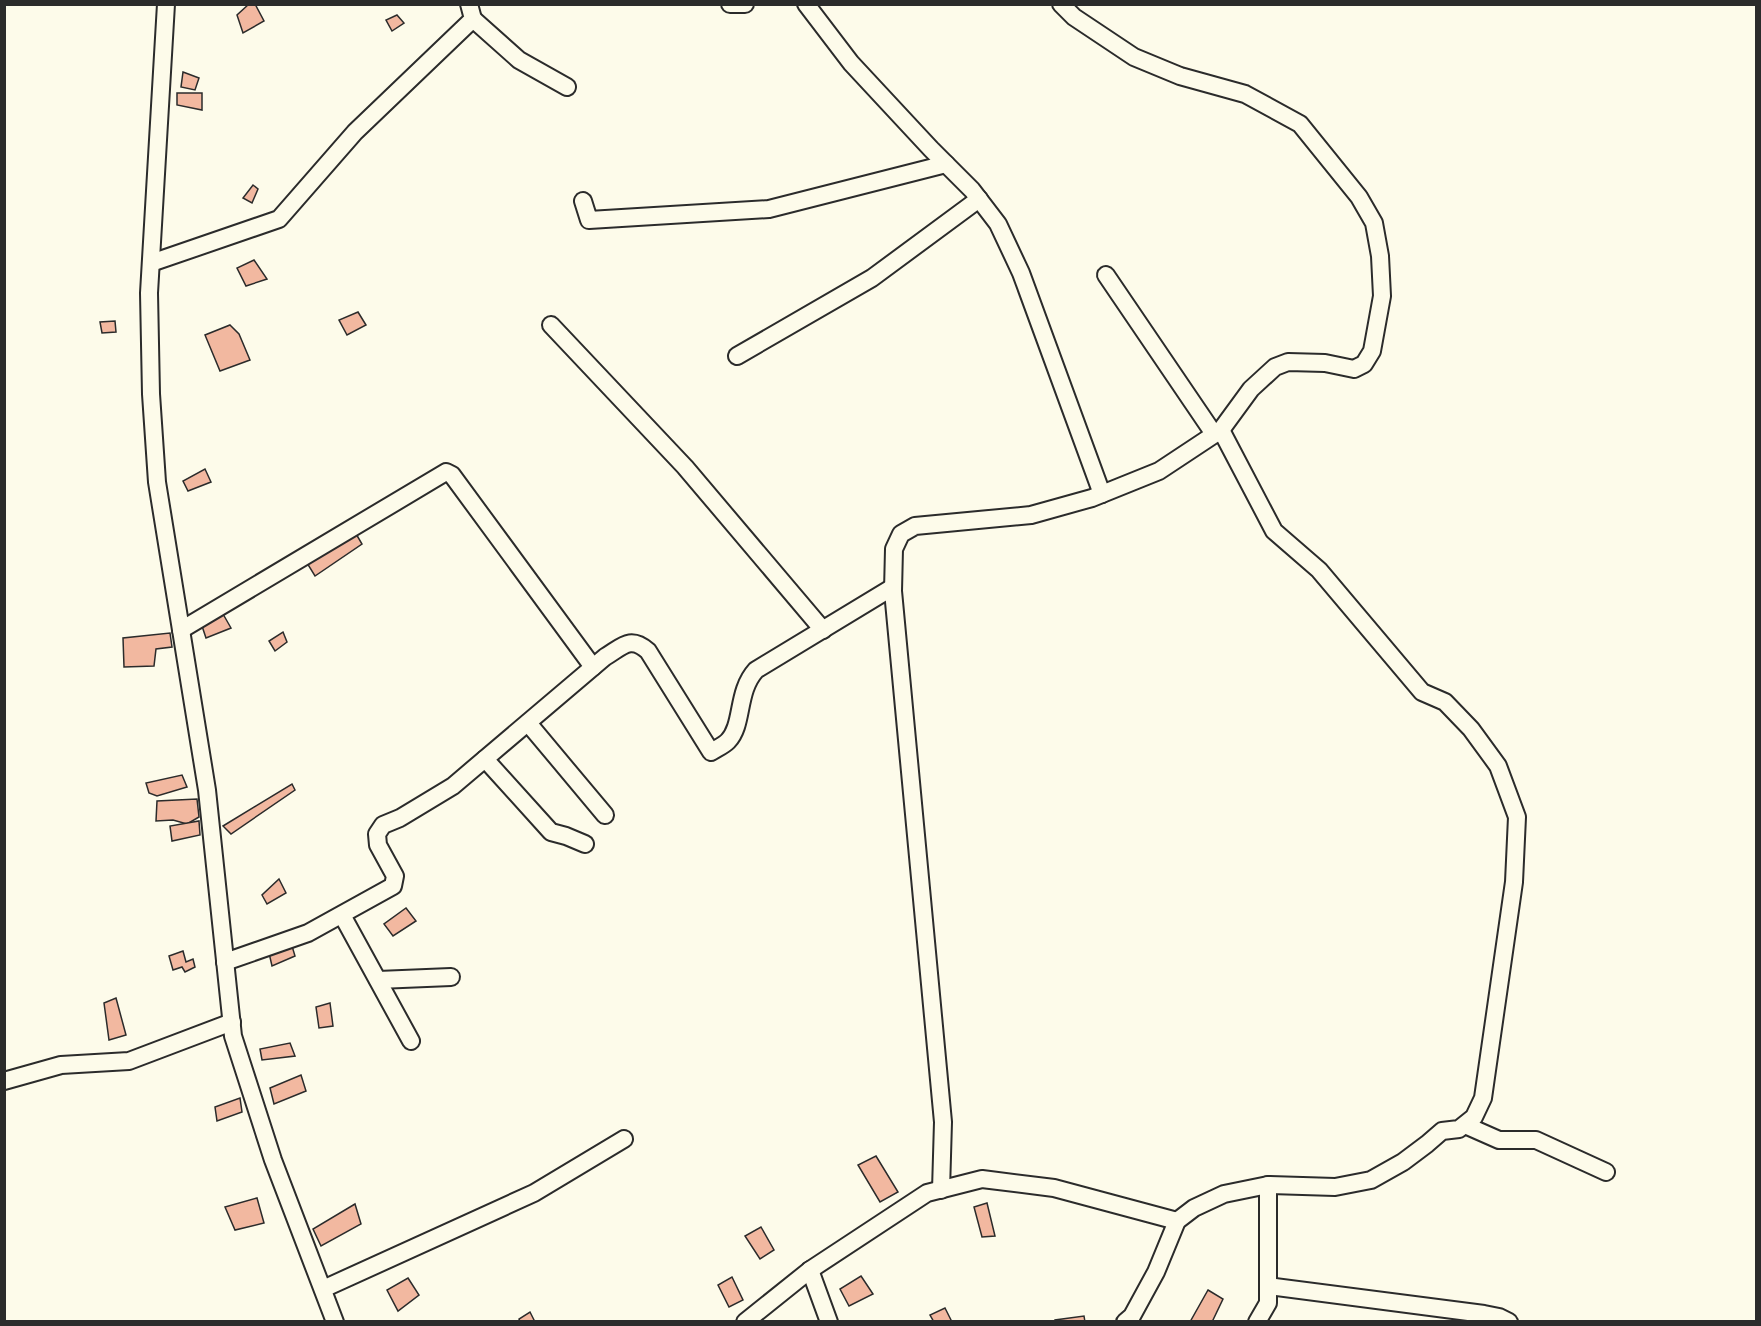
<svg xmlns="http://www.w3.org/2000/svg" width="1761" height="1326" viewBox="0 0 1761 1326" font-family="'Asap Condensed',sans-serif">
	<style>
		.building { fill: #f2b8a0; stroke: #2b2b2b; stroke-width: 1.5 }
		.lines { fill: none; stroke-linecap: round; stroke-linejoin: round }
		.minor-casing { stroke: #2b2b2b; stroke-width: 20 }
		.minor { stroke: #fdfbea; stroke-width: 16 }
	</style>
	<rect width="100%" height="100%" fill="#fdfbea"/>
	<g class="building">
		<polygon points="249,4 255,4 264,21 243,33 237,15"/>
		<polygon points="397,15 404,23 392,31 386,20"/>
		<polygon points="183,72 199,78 195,90 181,87"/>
		<polygon points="177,93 202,93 202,110 177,105"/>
		<polygon points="253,185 258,189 252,203 243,198"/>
		<polygon points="254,260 267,279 246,286 237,268"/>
		<polygon points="358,312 366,325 347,335 339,320"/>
		<polygon points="115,321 116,332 102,333 100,322"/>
		<polygon points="230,325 239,334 250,360 220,371 205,335"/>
		<polygon points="205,469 211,482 188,491 183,481"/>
		<polygon points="355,532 362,544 315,576 307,563"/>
		<polygon points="223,614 231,628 206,638 202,626"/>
		<polygon points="283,632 287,642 275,651 269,641"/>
		<polygon points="170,633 172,647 156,649 154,666 124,667 123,638"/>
		<polygon points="182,775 187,787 157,796 149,793 146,783"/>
		<polygon points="292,784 295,790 231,834 223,826"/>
		<polygon points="197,799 199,817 187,824 173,820 156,821 157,801"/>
		<polygon points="199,821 200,835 172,841 170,826"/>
		<polygon points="279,879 286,893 267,904 262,895"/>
		<polygon points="406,908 416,921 393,936 384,924"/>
		<polygon points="292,946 295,956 272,966 269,953"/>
		<polygon points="183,951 186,962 193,959 195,967 185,972 182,967 173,970 169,956"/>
		<polygon points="116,998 126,1035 109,1040 104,1003"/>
		<polygon points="330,1003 333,1026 319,1028 316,1007"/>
		<polygon points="290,1043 295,1056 262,1060 260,1049"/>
		<polygon points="301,1075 306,1091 274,1104 270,1088"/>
		<polygon points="240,1098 242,1112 217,1121 215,1107"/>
		<polygon points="876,1156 898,1192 880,1202 858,1165"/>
		<polygon points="257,1198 264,1223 235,1230 225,1207"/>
		<polygon points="987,1203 995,1236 982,1237 974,1207"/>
		<polygon points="355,1204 361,1224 321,1246 313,1229"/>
		<polygon points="761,1227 774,1250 760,1259 745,1236"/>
		<polygon points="861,1276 873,1294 849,1306 840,1289"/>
		<polygon points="732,1277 743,1300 729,1307 718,1285"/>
		<polygon points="408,1278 419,1295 398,1311 387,1290"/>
		<polygon points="1208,1290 1223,1299 1212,1322 1190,1322"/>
		<polygon points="945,1308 952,1322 934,1322 930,1315"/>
		<polygon points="530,1312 535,1322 520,1322 519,1319"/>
		<polygon points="1084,1316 1085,1322 1055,1322 1055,1320"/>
	</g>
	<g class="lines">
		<defs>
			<g id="minor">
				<polyline points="166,4 149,293 151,394 157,482 207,790 233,1036 273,1160 335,1322"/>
				<polyline points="730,4 745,4"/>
				<polyline points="806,4 851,63 931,149 972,190 998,224 1021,273 1102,494"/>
				<polyline points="473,19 519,60 567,87"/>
				<polyline points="583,201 589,220 769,209 946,164"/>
				<polyline points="151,263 279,219 355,132 473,19 469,4"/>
				<polyline points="1106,275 1214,434"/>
				<polyline points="551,325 685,467 823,630"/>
				<polyline points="737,356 872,278 979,199"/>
				<polyline points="181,630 446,472 452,475 593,667"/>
				<polyline points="528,723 605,815"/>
				<polyline points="485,759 551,832 566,836 585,844"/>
				<polyline points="342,915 411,1041"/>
				<path d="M225,962L308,933L393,886L395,876L378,845L377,834L383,825L400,818L453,786L605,657C622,647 630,635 648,651L711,752C717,748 723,746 728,741C744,724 736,692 756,670L893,587"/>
				<polyline points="378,980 451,977"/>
				<polyline points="4,1081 61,1065 129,1061 232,1022"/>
				<polyline points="1465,1125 1499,1140 1536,1140 1606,1172"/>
				<polyline points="941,1190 943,1122 893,591 894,549 901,534 915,526 1031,515 1092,498 1159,471 1221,430 1251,389 1275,367 1288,362 1325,363 1354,369 1364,364 1372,351 1382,296 1380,256 1374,223 1359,197 1300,124 1245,94 1180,76 1134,57 1074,17 1061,4"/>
				<polyline points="810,1270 829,1322"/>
				<polyline points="1268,1286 1484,1314 1499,1317 1509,1322"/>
				<polyline points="323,1289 534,1193 624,1139"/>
				<polyline points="745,1322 810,1270 927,1193 982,1179 1054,1188 1177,1221"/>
				<polyline points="1125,1322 1132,1316 1156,1272 1177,1221 1194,1208 1224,1194 1268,1185 1335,1187 1371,1180 1403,1162 1427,1144 1442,1131 1459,1129 1474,1117 1483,1098 1514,882 1517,817 1498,766 1471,729 1445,702 1422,692 1319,570 1274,531 1221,430"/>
				<polyline points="1257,1322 1268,1303 1268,1185"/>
			</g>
		</defs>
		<use href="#minor" class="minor-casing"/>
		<use href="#minor" class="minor"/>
	</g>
	<rect width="1761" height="1326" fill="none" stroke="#2b2b2b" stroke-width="12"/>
</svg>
